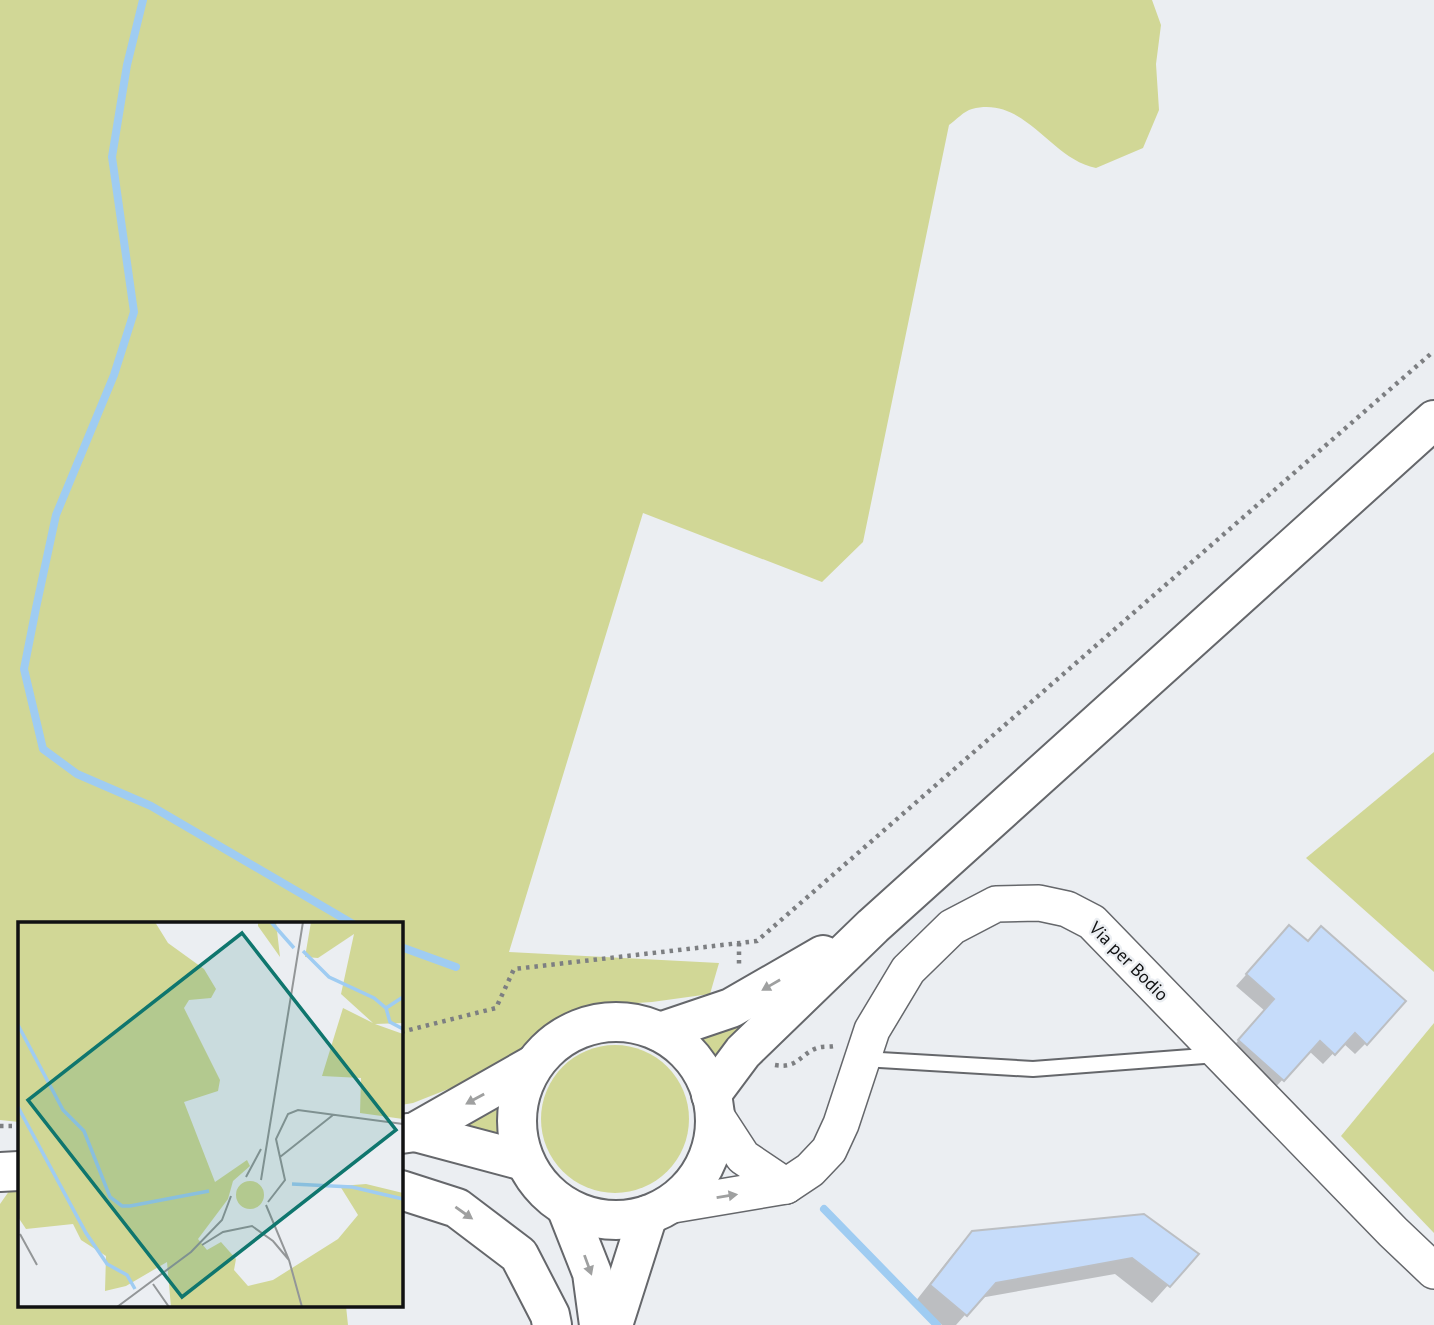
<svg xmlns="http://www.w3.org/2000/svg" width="1434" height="1325" viewBox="0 0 1434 1325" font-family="'PT Sans',sans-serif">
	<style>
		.green { fill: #d1d796 }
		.shadow { fill: #0003 }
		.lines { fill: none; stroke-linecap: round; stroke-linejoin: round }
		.stream { stroke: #9fccf2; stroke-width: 8 }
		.building { fill: #c6dcfa; stroke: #bcbfc3; stroke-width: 2 }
		.service-casing { stroke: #65676b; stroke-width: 18 }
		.tertiary-casing { stroke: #65676b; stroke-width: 38 }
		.secondary-casing { stroke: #65676b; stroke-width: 42 }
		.primary-casing { stroke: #65676b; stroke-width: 42 }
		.path { stroke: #7d7f82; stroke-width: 4.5; stroke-dasharray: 3.5 5; stroke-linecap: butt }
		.service { stroke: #fff; stroke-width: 14 }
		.tertiary { stroke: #fff; stroke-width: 35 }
		.secondary { stroke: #fff; stroke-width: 38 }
		.primary { stroke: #fff; stroke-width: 38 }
		.oneway { fill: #9fa0a0 }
		.labels { text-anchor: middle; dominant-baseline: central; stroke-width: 5; stroke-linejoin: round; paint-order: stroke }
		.street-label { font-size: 18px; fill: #101112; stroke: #ebeef2 }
		.inset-river { fill: none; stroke: #9fccf2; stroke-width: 3.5 }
		.inset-road { fill: none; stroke: #939698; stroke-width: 2 }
		.view { fill: #0f766e; fill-opacity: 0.15; stroke: #0f766e; stroke-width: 3.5 }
		.inset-edge { fill: none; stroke: #101112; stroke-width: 3.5 }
	</style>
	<rect width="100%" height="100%" fill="#ebeef2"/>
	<g class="green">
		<path d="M0,0H1152L1161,25L1156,64L1159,110L1143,148L1096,168C1050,159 1025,95 972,109C964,111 956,120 949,125L863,542L822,582L643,513L509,952L719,963L710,994L652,1002L590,1006L552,1026L509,1065L413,1103L401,1105V924H19V1122L0,1120Z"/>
		<polygon points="1434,752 1434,972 1306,858"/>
		<polygon points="783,995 716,1063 695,1036"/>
		<polygon points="1434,1023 1434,1233 1341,1136"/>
		<circle cx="615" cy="1119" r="74"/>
		<polygon points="501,1107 504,1146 441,1129 477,1120"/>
		<polygon points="19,1177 19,1306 346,1306 348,1325 0,1325 0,1204"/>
	</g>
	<g class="shadow">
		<polygon points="1279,938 1366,1043 1355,1054 1343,1043 1323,1064 1309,1051 1272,1091 1228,1052 1265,1011 1236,986"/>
		<polygon points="973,1233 1196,1254 1152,1303 1115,1274 980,1298 956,1325 942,1325 915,1302 956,1250"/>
	</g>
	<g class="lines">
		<g class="stream">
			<polyline points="143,0 127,65 112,157 134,312 114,375 56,515 36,608 24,669 43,749 77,774 151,806 353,924"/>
			<polyline points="401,947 456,967"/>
			<polyline points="824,1209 937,1325"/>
		</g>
	</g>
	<g class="building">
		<polygon points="1289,925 1308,941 1321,926 1406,1001 1367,1045 1355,1033 1335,1055 1320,1041 1284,1081 1238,1040 1274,999 1246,974"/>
		<polygon points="1144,1214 1199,1254 1170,1287 1132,1258 996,1283 967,1316 930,1285 972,1231"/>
	</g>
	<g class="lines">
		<defs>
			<polyline id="service" points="863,1059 1033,1069 1217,1055"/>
			<g id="tertiary">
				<polyline points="715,1114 743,1157 786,1186"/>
				<polyline points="667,1206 786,1186 810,1170 829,1150 841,1124 872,1030 908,970 952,927 996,904 1039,903 1067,909 1092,922 1393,1232 1434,1271"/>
			</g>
			<g id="secondary">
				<polyline points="415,1132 524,1161"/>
				<polyline points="401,1134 415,1132 533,1065"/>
				<polyline points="0,1172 19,1171"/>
				<polyline points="401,1190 457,1208 519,1255 550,1315 552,1325"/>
			</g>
			<g id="primary">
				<circle cx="616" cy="1121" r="99"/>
				<polyline points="660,1032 731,1008 823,955"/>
				<polyline points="711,1095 743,1052 873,926 1434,420"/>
				<polyline points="566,1207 592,1273 599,1325"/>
				<polyline points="613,1325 648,1215"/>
			</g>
		</defs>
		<use href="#service" class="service-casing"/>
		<use href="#tertiary" class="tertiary-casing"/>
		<use href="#secondary" class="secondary-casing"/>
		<use href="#primary" class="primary-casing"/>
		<g class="path">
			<polyline points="739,943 739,966"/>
			<polyline points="401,1032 496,1008 514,969 757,941 1434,351"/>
			<path d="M775,1065C798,1069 800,1054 817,1048C822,1046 829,1047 834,1046"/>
			<polyline points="0,1126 19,1126"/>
		</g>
		<use href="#service" class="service"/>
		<use href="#tertiary" class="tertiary"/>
		<use href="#secondary" class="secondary"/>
		<use href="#primary" class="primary"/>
	</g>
	<defs><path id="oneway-solid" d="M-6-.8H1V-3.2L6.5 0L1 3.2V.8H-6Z" transform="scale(1.75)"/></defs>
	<g class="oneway">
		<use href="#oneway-solid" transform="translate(771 985) rotate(150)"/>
		<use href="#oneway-solid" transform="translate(475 1099) rotate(151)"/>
		<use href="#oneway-solid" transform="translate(727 1196) rotate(-9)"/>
		<use href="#oneway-solid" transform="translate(464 1213) rotate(35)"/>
		<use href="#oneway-solid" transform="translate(588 1265) rotate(70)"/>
	</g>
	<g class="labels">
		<g class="street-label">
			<text transform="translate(1129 961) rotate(45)">Via per Bodio</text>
		</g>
	</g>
	<g transform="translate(18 922)">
		<rect width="385" height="385" fill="#ebeef2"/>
		<path d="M0,0H137L150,21L186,47L198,67L193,76L171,78L166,86L202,158L200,169L166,180L197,260L229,238L232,244L215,259L210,277L180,317L189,328L203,320L218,337L216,348L230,364L255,358L320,317L340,293L322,264L348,262L385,271V385H153L149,340L108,364L87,369L88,334L63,318L55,302L8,307L0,295ZM240,0H258L262,35L240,4ZM293,0H385V101L357,102L385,112V197L342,191L343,156L304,154L325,86L355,101L323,72L336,12L300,36L287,35ZM218 273a14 14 0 1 1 28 0a14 14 0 1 1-28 0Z" fill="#d1d796"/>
		<path class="inset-river" d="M253,0L276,26M285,29L311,55L356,76L368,86L385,75M368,86L372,100L385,107M0,103L45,188L66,209L92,275L104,284H112L191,269M0,185L68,311L89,342L109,353L117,367M274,262L334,265L385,277"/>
		<path class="inset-road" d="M262,235L315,193M228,255L243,227M243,258L285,0M250,280L267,258L258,217L270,192L280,188L385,202M248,283L271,338L284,385M2,312L19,343M184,323L205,310L234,304L255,319L271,338M135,362L151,385M99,385L173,330L204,298L213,274"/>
		<path class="view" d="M224,11L378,208L164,375L10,178Z"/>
		<rect width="385" height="385" class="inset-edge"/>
	</g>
</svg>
